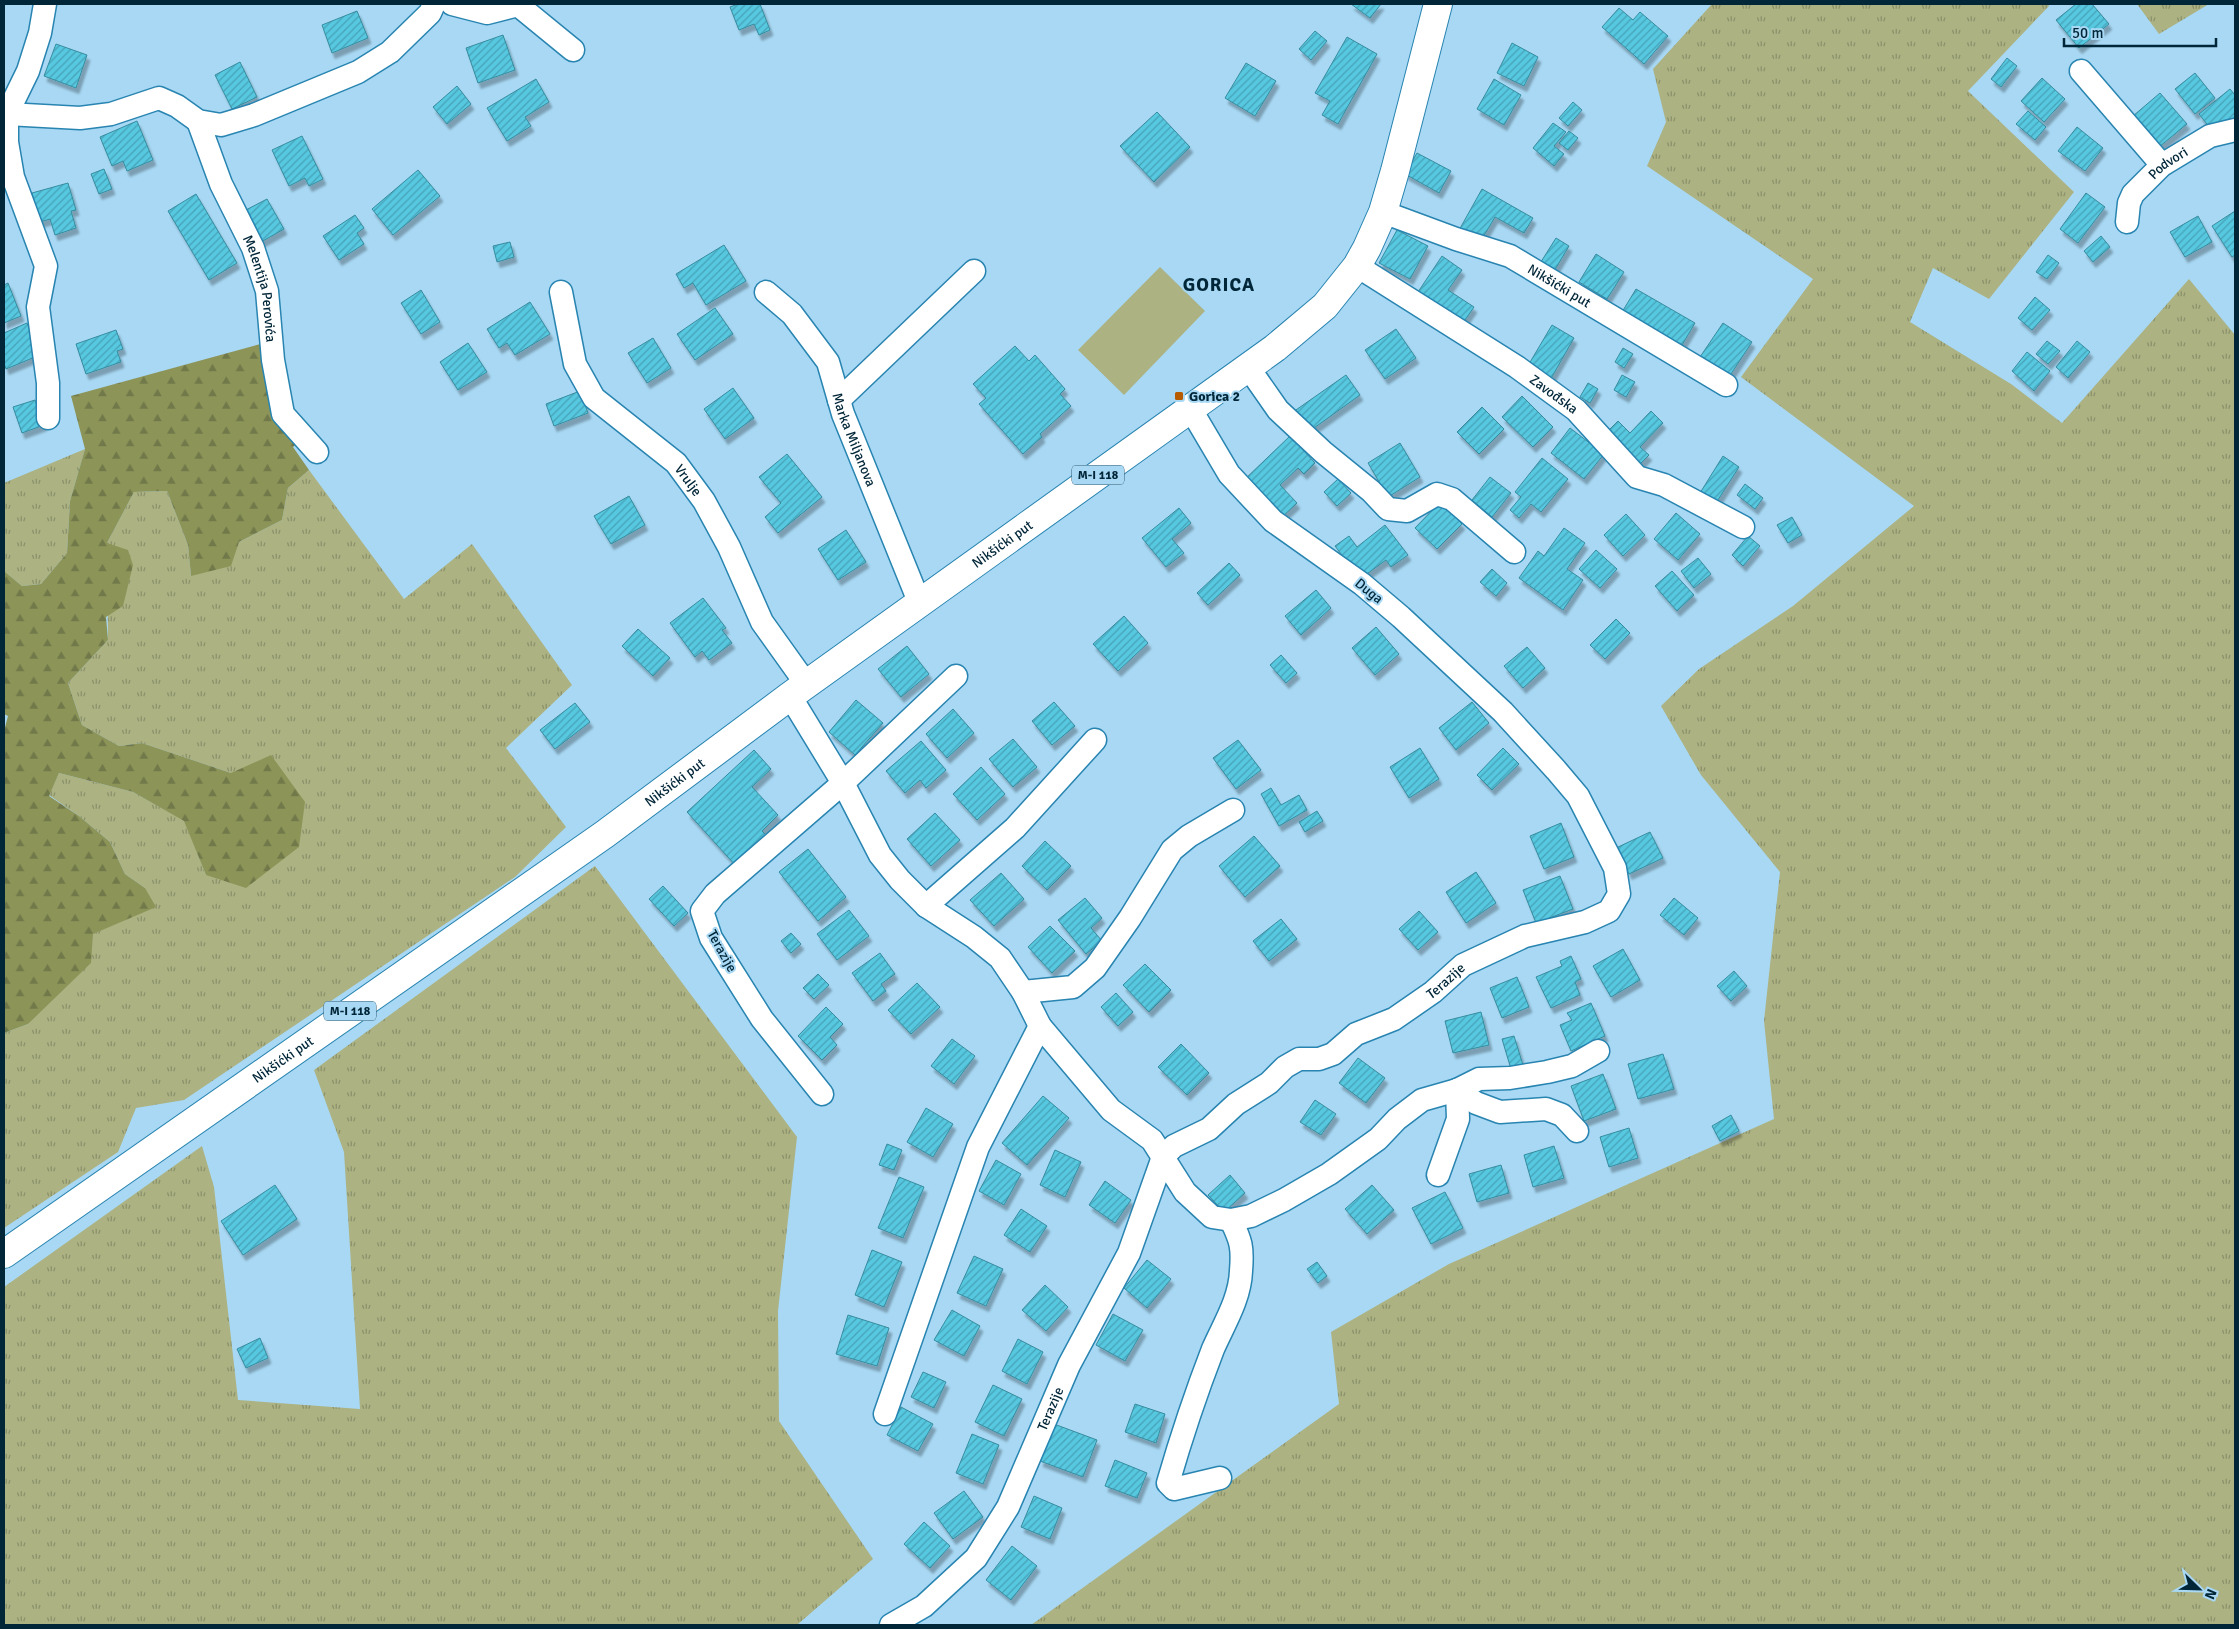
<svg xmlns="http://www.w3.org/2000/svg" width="2239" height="1629" viewBox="0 0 2239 1629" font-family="Signika,sans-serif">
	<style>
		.grass { fill: url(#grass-tufts) }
		.forest { fill: url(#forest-firs) }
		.park { fill: #acb281 }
		.building { fill: url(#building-hatch); stroke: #368c9e; filter: url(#shadow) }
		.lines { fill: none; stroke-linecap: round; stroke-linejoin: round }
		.street-casing { stroke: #2884b0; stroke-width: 25 }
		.primary-casing { stroke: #2884b0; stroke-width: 30 }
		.street { stroke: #fff; stroke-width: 22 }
		.primary { stroke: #fff; stroke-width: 28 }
		.poi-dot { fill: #b65b00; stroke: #a8d8f4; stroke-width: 2 }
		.labels { text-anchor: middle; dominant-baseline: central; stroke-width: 4; stroke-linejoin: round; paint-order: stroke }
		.shield { fill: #a8d8f4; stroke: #325b70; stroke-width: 1 }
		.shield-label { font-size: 12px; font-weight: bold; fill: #002638 }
		.street-label { font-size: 14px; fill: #002638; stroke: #a8d8f4 }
		.poi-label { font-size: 14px; font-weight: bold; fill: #002638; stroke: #a8d8f4; text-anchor: start }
		.district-label { font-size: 19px; font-weight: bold; letter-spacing: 1px; fill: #002638; stroke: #a8d8f4 }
	</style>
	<defs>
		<pattern id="grass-tufts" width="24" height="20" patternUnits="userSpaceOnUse" patternTransform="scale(1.25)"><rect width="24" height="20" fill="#acb281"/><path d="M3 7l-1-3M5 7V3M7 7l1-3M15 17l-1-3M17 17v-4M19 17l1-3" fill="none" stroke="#8a916b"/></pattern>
		<pattern id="forest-firs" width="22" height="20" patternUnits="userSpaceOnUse" patternTransform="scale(1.25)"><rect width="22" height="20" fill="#8d9458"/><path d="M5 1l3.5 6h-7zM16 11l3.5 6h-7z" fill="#71794a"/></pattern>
		<pattern id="building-hatch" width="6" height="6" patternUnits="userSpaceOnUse" patternTransform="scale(1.25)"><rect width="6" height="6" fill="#57c8e0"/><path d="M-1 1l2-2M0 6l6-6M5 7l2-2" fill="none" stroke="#46a2b7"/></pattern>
		<filter id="shadow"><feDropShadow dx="3" dy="5.5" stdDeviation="1" flood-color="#0004"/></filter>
	</defs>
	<rect width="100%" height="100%" fill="#a8d8f4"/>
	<g class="grass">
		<polygon points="1712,4 2048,4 2049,6 1968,91 2074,192 1989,299 1933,268 1910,322 2011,384 2062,423 2189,279 2235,335 2235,1625 1031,1625 1339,1404 1331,1332 1449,1264 1774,1119 1764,1021 1780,872 1701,775 1661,706 1699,669 1793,606 1914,506 1741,377 1813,279 1647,166 1666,122 1653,69"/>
		<polygon points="2137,4 2209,4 2159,34"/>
		<polygon points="85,449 70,501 67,553 41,584 22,586 4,571 4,483"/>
		<polygon points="309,470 404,599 472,544 572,685 506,748 566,827 515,877 184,1100 136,1108 118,1152 4,1228 4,1033 28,1024 93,934 145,888 125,874 110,842 79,816 49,795 59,773 133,792 185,821 206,875 231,773 142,743 119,746 82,725 68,683 108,640 107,543 134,492 167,491 188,545 191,576 239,542 282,520 288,488"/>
		<polygon points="595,866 797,1137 778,1311 779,1421 873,1559 797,1625 4,1625 4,1287 202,1146 214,1187 238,1400 360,1409 344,1152 314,1070"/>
	</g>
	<polygon class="forest" points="271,341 283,414 304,437 293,447 309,470 288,488 282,520 239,542 231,566 191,576 188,545 167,491 134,492 107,543 128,550 133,565 123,606 106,617 108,640 68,683 82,725 119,746 142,743 231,773 271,755 305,802 299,847 246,888 206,875 184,821 133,792 59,773 49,796 79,816 110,842 125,874 145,888 156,907 93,934 91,963 28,1024 4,1033 4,731 8,716 4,714 4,571 22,586 41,584 67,553 70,501 85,449 71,396"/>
	<polygon class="park" points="1160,267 1205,311 1124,395 1078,350"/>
	<g class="building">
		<polygon points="738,4 760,4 770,30 759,35 754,24 739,30 730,7"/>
		<polygon points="1351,4 1381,4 1370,18"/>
		<polygon points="2076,4 2092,4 2109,24 2079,48 2056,20"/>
		<polygon points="1619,8 1633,20 1640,12 1668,36 1644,64 1602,27"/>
		<polygon points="357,11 368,38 332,53 322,25"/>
		<polygon points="1315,31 1327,41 1311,60 1299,49"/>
		<polygon points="503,35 515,70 478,83 466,48"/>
		<polygon points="1347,37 1377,54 1338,124 1322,115 1330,101 1315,93"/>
		<polygon points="1512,43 1538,57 1524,86 1497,73"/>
		<polygon points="56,44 87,55 76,88 44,76"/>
		<polygon points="2007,58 2017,66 2001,87 1991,79"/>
		<polygon points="240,62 257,97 232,109 215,75"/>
		<polygon points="1246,63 1276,81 1255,116 1225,98"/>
		<polygon points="2195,73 2215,98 2195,114 2175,89"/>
		<polygon points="2042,78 2065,99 2044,122 2021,101"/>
		<polygon points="536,79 549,102 525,117 531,126 507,141 487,108"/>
		<polygon points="1494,79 1521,95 1504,125 1477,109"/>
		<polygon points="457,86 471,104 447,124 433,107"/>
		<polygon points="2230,89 2235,95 2235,117 2214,133 2199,114"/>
		<polygon points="2160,93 2187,124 2159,147 2133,116"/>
		<polygon points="1573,102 1582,110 1568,126 1559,118"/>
		<polygon points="2028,111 2046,127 2035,140 2016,124"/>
		<polygon points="1157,112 1190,147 1154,182 1120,146"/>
		<polygon points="137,121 153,160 127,171 123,161 112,166 100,137"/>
		<polygon points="1553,123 1566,132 1554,146 1564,154 1554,166 1533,148"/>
		<polygon points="2077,127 2103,148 2085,171 2058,151"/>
		<polygon points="1569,131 1578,138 1568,150 1559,143"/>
		<polygon points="302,136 323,179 309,186 305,178 289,186 272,150"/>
		<polygon points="1417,153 1451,171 1439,193 1405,174"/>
		<polygon points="104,169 112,189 99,194 91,174"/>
		<polygon points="418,170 440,196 393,235 372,209"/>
		<polygon points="68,183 76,210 71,211 76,228 55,235 50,219 40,222 32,193"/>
		<polygon points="1482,189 1533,218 1524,233 1495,217 1479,244 1458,232"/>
		<polygon points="2086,193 2105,207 2078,243 2060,229"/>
		<polygon points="196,194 237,263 209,280 168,211"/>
		<polygon points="267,199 284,229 261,242 244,211"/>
		<polygon points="2235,211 2235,255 2232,257 2212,226"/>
		<polygon points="355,215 364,228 357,233 364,244 339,260 323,236"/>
		<polygon points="2198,216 2212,242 2185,257 2170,232"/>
		<polygon points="1397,230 1428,246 1410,279 1379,263"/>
		<polygon points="2101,236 2110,247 2093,262 2084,251"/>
		<polygon points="1556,238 1569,246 1553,273 1539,265"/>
		<polygon points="510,242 514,257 497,262 493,246"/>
		<polygon points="724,245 746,281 706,305 693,283 684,288 676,274"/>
		<polygon points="1596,254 1624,272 1607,299 1579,282"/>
		<polygon points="2048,255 2059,263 2047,279 2036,272"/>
		<polygon points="1442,256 1462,270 1448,290 1474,307 1463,323 1418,292"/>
		<polygon points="8,283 21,316 4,323 4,285"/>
		<polygon points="1636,289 1695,323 1678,352 1619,317"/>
		<polygon points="421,290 440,322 421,334 401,303"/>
		<polygon points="2035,297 2050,310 2032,330 2018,318"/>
		<polygon points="530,302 550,334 515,355 507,343 499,348 487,329"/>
		<polygon points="715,308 733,334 695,360 677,334"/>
		<polygon points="27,323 40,355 6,369 4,363 4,333"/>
		<polygon points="1723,323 1752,342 1729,377 1700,357"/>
		<polygon points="1552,325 1574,338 1549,382 1526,369"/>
		<polygon points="1396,329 1416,358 1385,379 1365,350"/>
		<polygon points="116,330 123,349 117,351 121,362 86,374 76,344"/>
		<polygon points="653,338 671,368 647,383 628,353"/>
		<polygon points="2047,341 2060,351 2048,364 2036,354"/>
		<polygon points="2077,341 2090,352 2068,378 2056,367"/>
		<polygon points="468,343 487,372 458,390 440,362"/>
		<polygon points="1015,346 1029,361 1035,355 1065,389 1060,394 1071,406 1040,434 1042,437 1023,454 979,404 986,398 973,384"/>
		<polygon points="1623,348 1633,354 1624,368 1615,362"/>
		<polygon points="2027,352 2050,371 2034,391 2012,371"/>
		<polygon points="1346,375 1360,395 1307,433 1293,412"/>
		<polygon points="1622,375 1635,382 1626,397 1614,390"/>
		<polygon points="1588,383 1598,389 1590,403 1580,397"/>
		<polygon points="733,388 754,418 725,439 704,409"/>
		<polygon points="580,391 588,413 554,426 546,404"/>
		<polygon points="1522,396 1553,427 1533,447 1502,417"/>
		<polygon points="35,400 44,425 22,433 13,407"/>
		<polygon points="1482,407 1504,429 1479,454 1457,432"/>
		<polygon points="1651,411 1663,423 1640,447 1649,455 1637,467 1604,435 1618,421 1630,433"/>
		<polygon points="1570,428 1604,454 1584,479 1551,453"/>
		<polygon points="1290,436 1315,463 1304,474 1298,468 1280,485 1297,503 1279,520 1243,481"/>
		<polygon points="1400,443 1420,477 1388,497 1368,463"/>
		<polygon points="787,454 822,497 778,533 765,517 781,503 759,477"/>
		<polygon points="1723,456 1739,467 1716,503 1700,493"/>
		<polygon points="1542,458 1568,479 1541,512 1531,504 1519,518 1510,510 1521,497 1515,492"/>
		<polygon points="1490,477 1511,493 1492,517 1472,500"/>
		<polygon points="1338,479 1351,493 1337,506 1324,492"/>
		<polygon points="1745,484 1763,498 1755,509 1737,495"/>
		<polygon points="629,496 645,525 611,544 594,516"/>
		<polygon points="1440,502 1462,524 1437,549 1415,528"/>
		<polygon points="1179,508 1191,523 1172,539 1184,553 1166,567 1142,538"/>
		<polygon points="1676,513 1700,534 1678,560 1654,539"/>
		<polygon points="1626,514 1645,535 1623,556 1604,535"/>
		<polygon points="1792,517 1802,535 1788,543 1777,525"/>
		<polygon points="1385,525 1408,555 1391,567 1386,560 1360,579 1335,546 1349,536 1357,547"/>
		<polygon points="1564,528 1585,543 1567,569 1583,580 1563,610 1519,578 1538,551 1544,556"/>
		<polygon points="846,530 866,562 838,580 818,549"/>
		<polygon points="1748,536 1760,546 1743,566 1732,555"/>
		<polygon points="1596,550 1617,569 1600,588 1579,569"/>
		<polygon points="1698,558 1711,574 1694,588 1681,571"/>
		<polygon points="1229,563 1240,575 1208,605 1197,593"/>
		<polygon points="1492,569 1507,583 1496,596 1480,582"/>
		<polygon points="1672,571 1694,595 1677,611 1655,586"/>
		<polygon points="1316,590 1331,608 1301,635 1285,616"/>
		<polygon points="703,598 726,628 722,630 732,643 709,660 702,651 695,657 670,623"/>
		<polygon points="1124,616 1148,643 1118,671 1093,644"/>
		<polygon points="1616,619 1630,633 1605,659 1590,645"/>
		<polygon points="1376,627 1399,654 1375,675 1352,648"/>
		<polygon points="638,629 670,658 653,676 622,646"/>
		<polygon points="907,646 929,674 901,697 878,669"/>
		<polygon points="1527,647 1545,668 1523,688 1504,666"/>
		<polygon points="1281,655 1297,673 1286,683 1270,665"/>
		<polygon points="856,700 883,723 855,755 829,732"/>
		<polygon points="1054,702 1075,726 1052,745 1032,721"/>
		<polygon points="1472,702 1489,723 1456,750 1439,728"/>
		<polygon points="575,703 590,722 555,749 540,730"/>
		<polygon points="953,709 974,733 947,758 926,734"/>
		<polygon points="1013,739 1037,767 1013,787 989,759"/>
		<polygon points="1238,740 1261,770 1236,789 1213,758"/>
		<polygon points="921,741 946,770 926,788 920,780 905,793 886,771"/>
		<polygon points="1420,748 1439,779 1409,798 1390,767"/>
		<polygon points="1503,748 1519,764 1492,790 1477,775"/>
		<polygon points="754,750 771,769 752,787 778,815 762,831 769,838 737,867 687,812"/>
		<polygon points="981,767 1005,794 977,820 953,794"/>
		<polygon points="1271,788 1281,805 1299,795 1307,810 1279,826 1261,794"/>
		<polygon points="1317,811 1323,821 1305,832 1299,822"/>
		<polygon points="935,813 960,840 931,866 907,839"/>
		<polygon points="1561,823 1574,857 1544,869 1530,836"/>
		<polygon points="1650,832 1663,858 1629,874 1616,848"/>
		<polygon points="1254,836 1280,866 1245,897 1219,866"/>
		<polygon points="1045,841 1071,866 1047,890 1022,866"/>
		<polygon points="808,849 846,897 818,921 779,872"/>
		<polygon points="1476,872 1496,903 1466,923 1446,892"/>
		<polygon points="1001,873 1024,899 994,926 970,900"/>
		<polygon points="1560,876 1573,909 1536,923 1523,890"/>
		<polygon points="663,886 688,913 674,926 649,899"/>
		<polygon points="1085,898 1102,918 1091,928 1102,941 1086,954 1058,920"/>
		<polygon points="1674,898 1698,918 1684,935 1660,915"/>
		<polygon points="849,910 869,936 837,960 817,934"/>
		<polygon points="1419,911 1438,932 1418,950 1399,929"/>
		<polygon points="1281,919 1297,939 1269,961 1253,941"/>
		<polygon points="1050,926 1075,951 1052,973 1028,947"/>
		<polygon points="791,933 801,944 791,953 781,941"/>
		<polygon points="1623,949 1640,980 1611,997 1593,966"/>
		<polygon points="880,953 895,974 881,984 886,991 873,1001 852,973"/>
		<polygon points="1571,956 1581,979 1575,982 1580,995 1551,1008 1536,977 1562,966 1560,961"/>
		<polygon points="1145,964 1171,990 1149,1012 1123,985"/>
		<polygon points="1734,971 1747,986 1731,1001 1717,986"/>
		<polygon points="818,974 829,985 814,999 803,988"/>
		<polygon points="1517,977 1529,1007 1502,1018 1490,988"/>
		<polygon points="917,983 940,1007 911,1034 888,1010"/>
		<polygon points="1116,993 1133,1012 1118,1026 1101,1007"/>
		<polygon points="1591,1003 1605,1036 1571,1051 1560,1025 1572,1020 1567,1013"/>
		<polygon points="826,1007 843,1024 830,1037 837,1045 822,1060 798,1036"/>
		<polygon points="1481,1012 1489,1045 1453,1053 1445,1021"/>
		<polygon points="1514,1036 1523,1065 1511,1069 1502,1039"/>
		<polygon points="952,1039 975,1056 954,1084 931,1066"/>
		<polygon points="1181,1044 1209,1073 1187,1095 1158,1067"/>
		<polygon points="1663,1054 1674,1089 1638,1099 1628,1064"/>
		<polygon points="1358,1058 1385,1078 1366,1103 1339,1083"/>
		<polygon points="1603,1074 1616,1109 1584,1121 1571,1086"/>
		<polygon points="1043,1096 1069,1118 1027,1165 1002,1143"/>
		<polygon points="1315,1100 1336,1114 1321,1135 1300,1122"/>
		<polygon points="926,1108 953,1124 933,1157 907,1142"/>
		<polygon points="1731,1115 1739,1131 1720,1141 1712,1126"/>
		<polygon points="1629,1128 1638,1158 1609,1167 1600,1137"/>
		<polygon points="887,1144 902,1150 894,1170 879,1165"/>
		<polygon points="1554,1146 1564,1178 1533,1187 1524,1155"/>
		<polygon points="1055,1150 1081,1162 1065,1197 1040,1185"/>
		<polygon points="996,1160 1021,1174 1004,1205 979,1191"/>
		<polygon points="1501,1165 1509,1193 1477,1202 1469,1174"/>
		<polygon points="1230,1175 1245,1193 1224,1212 1208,1195"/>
		<polygon points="899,1177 924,1187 903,1238 878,1228"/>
		<polygon points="1105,1181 1131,1200 1115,1223 1089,1205"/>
		<polygon points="275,1185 297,1219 243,1255 221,1221"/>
		<polygon points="1372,1185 1394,1210 1367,1234 1345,1209"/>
		<polygon points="1445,1192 1463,1228 1431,1244 1412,1208"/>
		<polygon points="1021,1209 1047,1226 1030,1252 1004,1235"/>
		<polygon points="872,1250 902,1262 884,1307 855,1295"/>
		<polygon points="974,1256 1003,1269 986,1306 957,1293"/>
		<polygon points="1147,1260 1171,1279 1147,1308 1124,1288"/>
		<polygon points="1317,1262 1327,1276 1318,1283 1307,1269"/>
		<polygon points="1045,1285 1068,1307 1046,1331 1022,1310"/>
		<polygon points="952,1310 980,1326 964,1356 934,1340"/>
		<polygon points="1113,1314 1143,1330 1125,1361 1096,1345"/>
		<polygon points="848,1315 889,1328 877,1366 836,1354"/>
		<polygon points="260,1338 268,1358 246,1368 237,1349"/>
		<polygon points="1018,1339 1043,1352 1027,1384 1002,1371"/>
		<polygon points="923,1372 946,1382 934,1408 911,1397"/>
		<polygon points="993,1385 1022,1399 1004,1436 975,1422"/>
		<polygon points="1135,1404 1165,1414 1156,1443 1125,1432"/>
		<polygon points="901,1407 933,1424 918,1451 887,1435"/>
		<polygon points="1054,1424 1097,1440 1083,1477 1040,1461"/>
		<polygon points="972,1434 999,1445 983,1484 956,1473"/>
		<polygon points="1115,1460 1147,1473 1137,1498 1105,1486"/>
		<polygon points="964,1491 983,1517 953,1539 934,1513"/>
		<polygon points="1034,1496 1062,1508 1050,1539 1021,1527"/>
		<polygon points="924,1522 950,1546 930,1568 904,1544"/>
		<polygon points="1012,1546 1037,1566 1011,1600 986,1580"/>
	</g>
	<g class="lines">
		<defs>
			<g id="street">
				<polyline points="45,4 40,33 28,71 7,114 7,142 13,177 46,266 38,307 48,383 48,418"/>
				<polyline points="452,4 487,13 518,5 573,50"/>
				<polyline points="2081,71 2162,165"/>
				<polyline points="7,114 80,118 111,114 159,98 177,106 198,121 221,125 254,115 358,72 390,52 430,13 434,4"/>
				<path id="s1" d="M198,121L221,184L253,248L267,291L273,360L283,414L317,452"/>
				<path id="s2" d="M1383,212L1456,239L1510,256L1726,385"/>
				<path id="s3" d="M2127,222L2129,203L2133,194L2162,165L2210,136L2235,130"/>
				<path id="s4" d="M1357,266L1517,367L1576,410L1637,477L1664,485L1743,527"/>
				<path id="s5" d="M561,292L575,364L594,398L676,463L704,501L729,547L762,622L807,685"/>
				<path id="s6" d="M766,292L792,314L828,362L843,414L920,604"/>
				<polyline points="1248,367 1278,410 1323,452 1371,491 1388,509 1407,511 1437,494 1452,499 1514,552"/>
				<polyline points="839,400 974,271"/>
				<polyline points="790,696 843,783 880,855 900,880 926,906 974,937 1000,958 1023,992 1040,1026 1111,1110 1152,1140 1185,1192 1212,1217 1231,1220 1251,1216 1284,1200 1329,1174 1378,1139 1397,1119 1422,1100 1457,1090 1479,1079 1510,1078 1547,1072 1572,1066 1598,1051"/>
				<polyline points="926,906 1015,828 1095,740"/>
				<polyline points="1023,992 1073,987 1095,968 1130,918 1172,850 1189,836 1233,810"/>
				<polyline points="1457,1090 1476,1103 1500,1112 1546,1109 1562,1115 1577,1131"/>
				<polyline points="822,1094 762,1019 711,938 702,911 715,894 843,783 956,676"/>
				<polyline points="1438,1175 1458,1119 1457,1090"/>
				<polyline points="885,1414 978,1147 1040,1026"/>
				<path d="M1220,1478L1174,1489L1168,1483C1181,1438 1196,1393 1213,1349C1224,1324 1240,1299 1241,1271C1243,1247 1241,1241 1231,1220"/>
				<path id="s7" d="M891,1625L924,1606L976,1558L1008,1507L1069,1365L1129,1253L1163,1157L1174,1146L1209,1129L1236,1104L1269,1083L1285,1067L1299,1059H1319L1333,1054L1356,1034L1394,1019L1433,992L1463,965L1525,936L1585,922L1609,911L1619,894L1615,868L1578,796L1556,770L1503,712L1401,617L1362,584L1273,521L1229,474L1190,408"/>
			</g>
			<g id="primary">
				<path id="s8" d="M4,1254L605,834L790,696L1275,348L1325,306L1357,266L1367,248L1383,212L1395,171L1438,4"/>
			</g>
		</defs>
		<use href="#street" class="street-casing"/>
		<use href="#primary" class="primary-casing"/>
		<use href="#street" class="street"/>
		<use href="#primary" class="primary"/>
	</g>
	<rect class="poi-dot" x="1174" y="391" width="10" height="10" rx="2.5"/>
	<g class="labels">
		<g class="shield">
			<rect x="1072" y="465.5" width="52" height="19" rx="4"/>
			<rect x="324" y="1001.5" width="52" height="19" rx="4"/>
		</g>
		<g class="shield-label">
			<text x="1098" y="475">M-I 118</text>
			<text x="350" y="1011">M-I 118</text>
		</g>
		<g class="street-label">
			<text stroke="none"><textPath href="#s3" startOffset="76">Podvori</textPath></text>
			<text stroke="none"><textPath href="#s2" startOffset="192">Nikšićki put</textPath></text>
			<text stroke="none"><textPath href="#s1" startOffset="180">Melentija Perovića</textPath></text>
			<text stroke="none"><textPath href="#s4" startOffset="235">Zavođska</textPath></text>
			<text stroke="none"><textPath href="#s6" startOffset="176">Marka Miljanova</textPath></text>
			<text stroke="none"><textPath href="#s5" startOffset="238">Vrulje</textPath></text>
			<text stroke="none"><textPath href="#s8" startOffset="1225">Nikšićki put</textPath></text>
			<text transform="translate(1369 591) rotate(39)">Duga</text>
			<text stroke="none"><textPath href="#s8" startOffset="820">Nikšićki put</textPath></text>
			<text transform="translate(722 951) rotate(61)">Terazije</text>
			<text stroke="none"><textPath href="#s7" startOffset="892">Terazije</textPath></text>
			<text stroke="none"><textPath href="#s8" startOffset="340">Nikšićki put</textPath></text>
			<text stroke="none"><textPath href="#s7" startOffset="276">Terazije</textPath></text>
		</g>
		<g class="poi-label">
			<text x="1189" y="396">Gorica 2</text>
		</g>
		<g class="district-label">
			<text x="1219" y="285">GORICA</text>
		</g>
	</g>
	<rect width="2239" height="1629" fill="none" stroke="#002638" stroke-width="10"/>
	<g transform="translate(2199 1589) rotate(113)" stroke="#a8d8f4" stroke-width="4" paint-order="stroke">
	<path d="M0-4L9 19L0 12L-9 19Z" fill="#002638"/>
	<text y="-8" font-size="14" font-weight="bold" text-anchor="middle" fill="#002638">N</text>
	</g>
	<path d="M2064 38v8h152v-8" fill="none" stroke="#002638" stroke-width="2.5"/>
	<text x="2072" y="38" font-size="15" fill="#002638" stroke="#a8d8f4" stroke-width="4" paint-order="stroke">50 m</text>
</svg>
